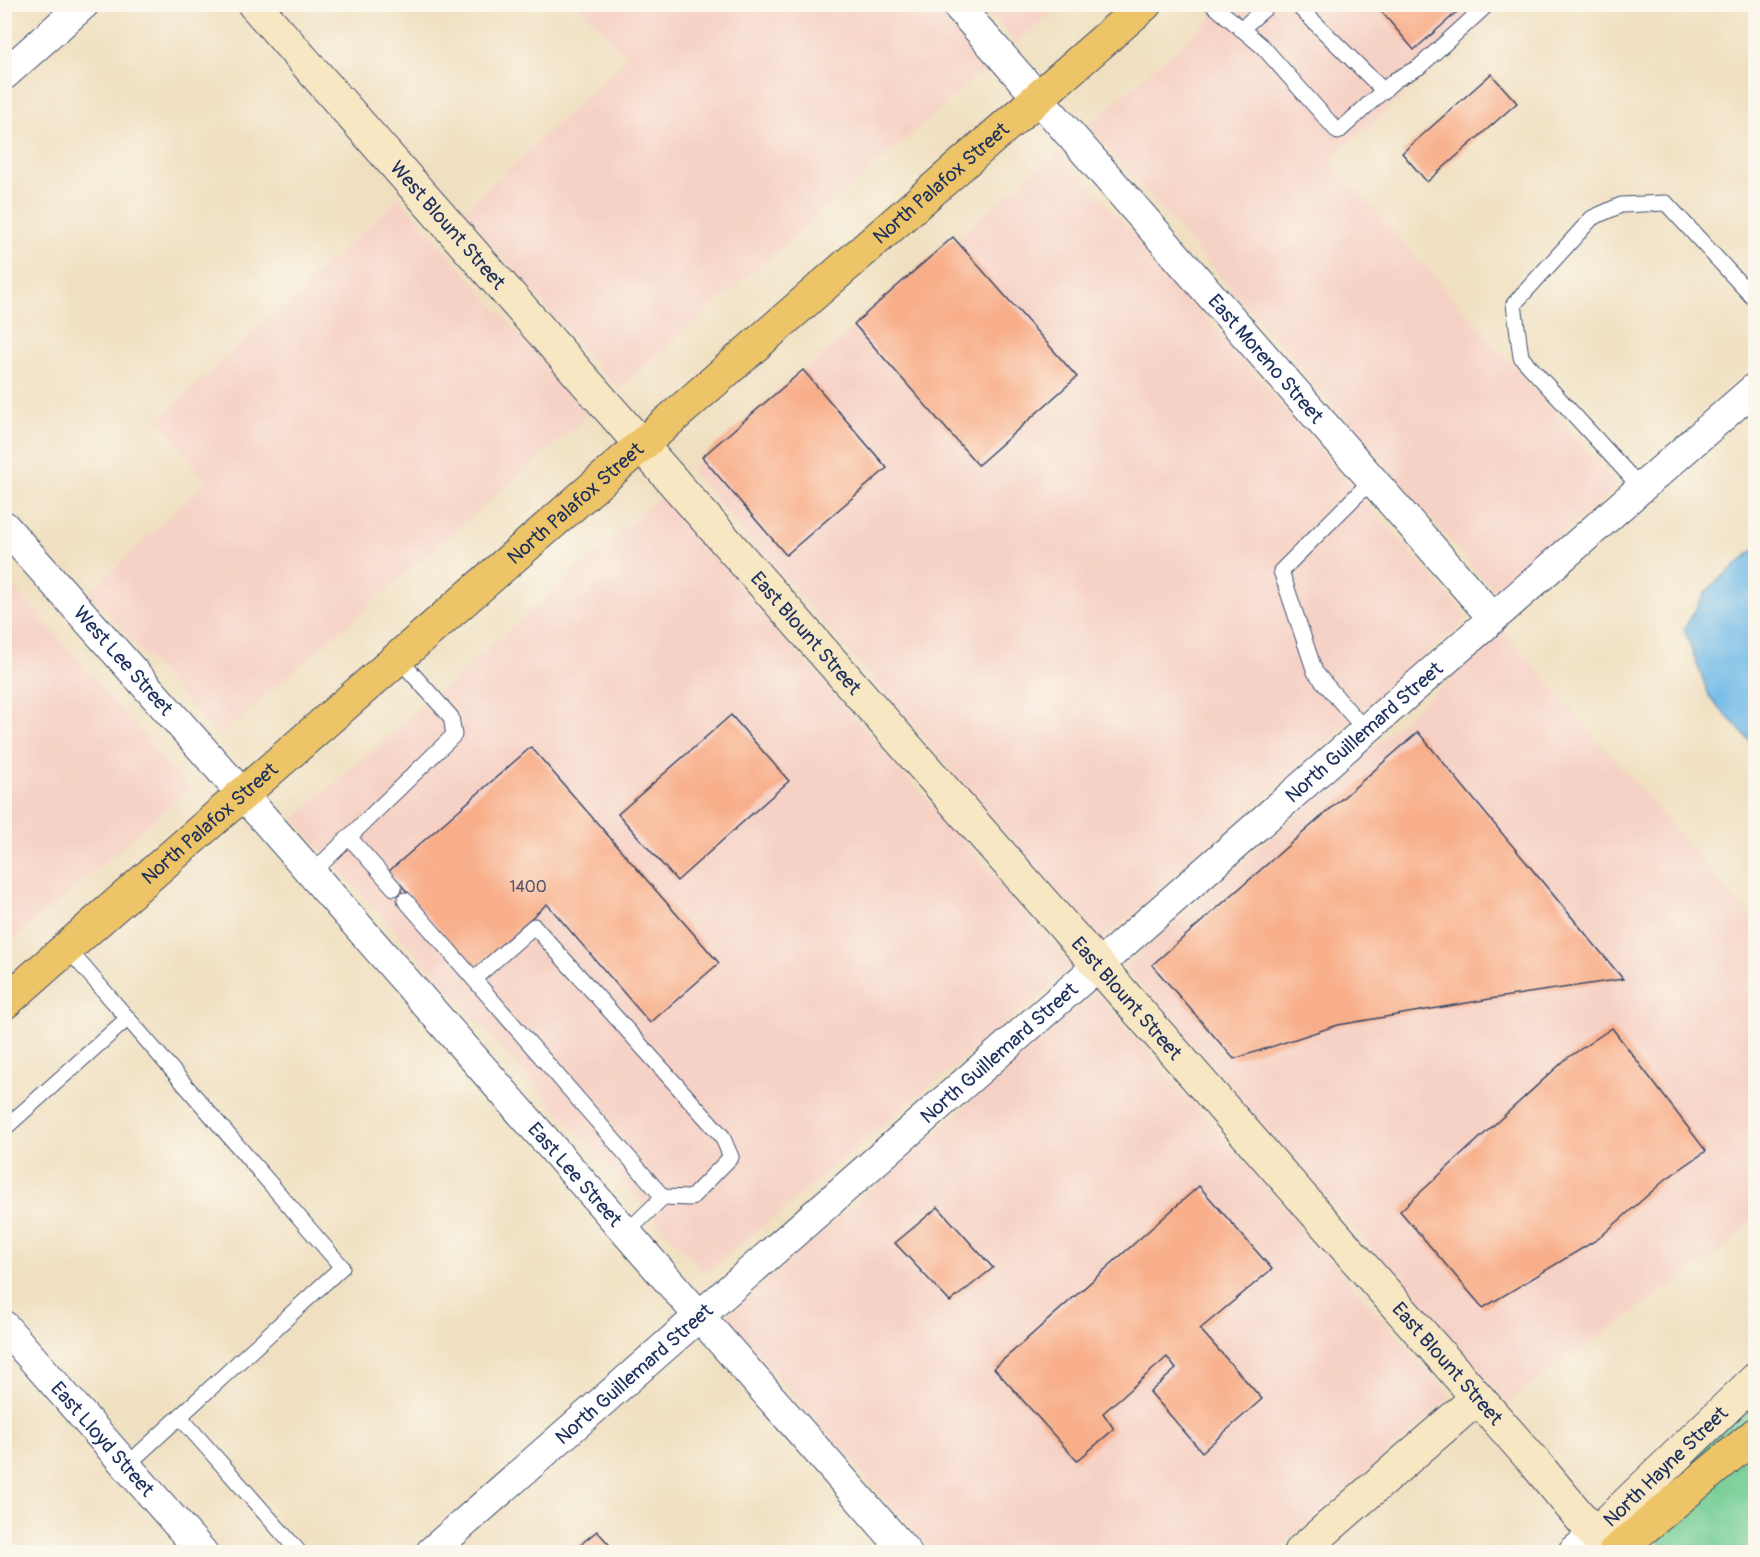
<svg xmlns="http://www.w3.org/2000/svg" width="1760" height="1557" viewBox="0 0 1760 1557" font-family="Pangolin,sans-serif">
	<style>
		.built { fill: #f6d1c5 }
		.green { fill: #75ce95; stroke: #487e7a; stroke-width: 1.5 }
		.water { fill: #6eb9e7; stroke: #4474a2; stroke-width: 1.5 }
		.building { fill: #f8ae89 }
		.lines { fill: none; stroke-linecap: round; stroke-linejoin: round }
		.lane-casing { stroke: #3b4a6d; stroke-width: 17 }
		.street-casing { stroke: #3b4a6d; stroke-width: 32 }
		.secondary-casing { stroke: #3b4a6d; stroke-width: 35 }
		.primary-casing { stroke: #3b4a6d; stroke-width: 35 }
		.highway-casing { stroke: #3b4a6d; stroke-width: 35 }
		.lane { stroke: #fff; stroke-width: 15 }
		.street { stroke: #fff; stroke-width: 30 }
		.secondary { stroke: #f8e7c3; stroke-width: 33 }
		.primary { stroke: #eec469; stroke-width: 33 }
		.highway { stroke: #eec469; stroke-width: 33 }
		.labels { text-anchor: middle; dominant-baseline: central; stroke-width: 6; stroke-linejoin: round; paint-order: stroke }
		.number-label { font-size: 16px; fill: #524f69 }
		.street-label { font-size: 20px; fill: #1b2f5e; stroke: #fbf7ec }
	</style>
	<rect width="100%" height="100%" fill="#fbf7ec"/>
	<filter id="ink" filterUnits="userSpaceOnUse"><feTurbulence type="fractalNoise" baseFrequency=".0167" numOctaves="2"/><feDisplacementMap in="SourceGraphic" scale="12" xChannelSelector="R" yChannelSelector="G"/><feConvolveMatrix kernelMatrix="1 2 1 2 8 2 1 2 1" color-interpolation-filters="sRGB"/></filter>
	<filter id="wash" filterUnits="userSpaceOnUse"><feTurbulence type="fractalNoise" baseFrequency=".008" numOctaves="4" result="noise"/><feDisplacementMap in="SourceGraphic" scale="24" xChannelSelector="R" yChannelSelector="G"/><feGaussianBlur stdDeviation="1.35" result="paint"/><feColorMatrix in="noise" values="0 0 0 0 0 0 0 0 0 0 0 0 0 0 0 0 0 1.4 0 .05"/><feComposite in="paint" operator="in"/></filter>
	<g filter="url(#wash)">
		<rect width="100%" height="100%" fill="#f0e0c1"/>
		<g class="built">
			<polygon points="578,5 931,5 987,68 618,389 462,212 628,57"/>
			<polygon points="982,5 1061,5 1016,44"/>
			<polygon points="1227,5 1506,5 1330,160 1619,485 1496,593 1088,125"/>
			<polygon points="1059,150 1468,618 1101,942 690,470"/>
			<polygon points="399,198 589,414 218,737 89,592 206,482 159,419"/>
			<polygon points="661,496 1073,967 705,1274 294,819"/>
			<polygon points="5,577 190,789 5,947 4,947"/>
			<polygon points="1504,631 1755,923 1755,1217 1732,1242 1507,1403 1124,967"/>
			<polygon points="1095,992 1451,1397 1275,1552 931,1552 725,1317"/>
		</g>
		<polygon class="green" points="1755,1394 1755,1552 1668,1552 1632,1512"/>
		<polygon class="water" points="1755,549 1755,746 1710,698 1684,629 1707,590"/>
		<g id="blocks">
			<g class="building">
				<polygon points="1375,4 1466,4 1414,50"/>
				<polygon points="1491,74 1517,103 1427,182 1402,153"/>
				<polygon points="953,237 1077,377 978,465 854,324"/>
				<polygon points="803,370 887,468 786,555 702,457"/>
				<polygon points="731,715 789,781 677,881 618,814"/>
				<polygon points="1418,732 1623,979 1496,998 1338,1025 1234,1059 1152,965"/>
				<polygon points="531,747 719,963 650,1023 547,904 474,969 389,871"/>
				<polygon points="1612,1028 1706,1151 1666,1179 1598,1239 1483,1308 1400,1211 1566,1059"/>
				<polygon points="1199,1186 1272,1269 1200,1329 1262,1399 1202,1452 1150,1392 1176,1369 1167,1357 1103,1413 1114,1429 1077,1461 994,1368"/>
				<polygon points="938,1207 993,1268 950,1302 895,1243"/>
				<polygon points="597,1531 616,1552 571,1552"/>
			</g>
		</g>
	</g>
	<g filter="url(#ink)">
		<use href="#blocks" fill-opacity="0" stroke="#3b4a6d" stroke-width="1.5"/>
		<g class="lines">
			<defs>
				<g id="lane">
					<polyline points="1212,4 1263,47 1338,132 1395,80 1419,67 1488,4"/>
					<polyline points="1296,4 1384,91"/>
					<polyline points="1241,29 1270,4"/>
					<polyline points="1641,488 1521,357 1514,304 1592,218 1621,205 1666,203 1756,301"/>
					<polyline points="1365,730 1315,672 1281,571 1371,481"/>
					<polyline points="349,837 394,888"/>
					<polyline points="312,873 454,735 451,717 399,659"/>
					<polyline points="405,900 663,1197 691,1198 731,1157 722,1136 534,926 474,979"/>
					<polyline points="67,948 342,1267 126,1466"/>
					<polyline points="4,1129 128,1018"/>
					<polyline points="626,1233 663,1197"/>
					<polyline points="180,1417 299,1552"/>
				</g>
				<g id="street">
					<path id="s1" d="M956,4L1493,618"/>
					<polyline points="4,75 84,4"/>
					<path id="s2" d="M4,526L243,795L906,1552"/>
					<path id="s3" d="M4,1326L202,1552"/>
					<path id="s4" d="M431,1552L1756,387"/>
					<polyline points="1573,1552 1594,1535"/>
				</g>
				<g id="secondary">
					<path id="s5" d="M254,4L1536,1464L1609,1552"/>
					<path id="s6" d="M1594,1535L1756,1379"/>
					<polyline points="1300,1552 1477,1398"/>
				</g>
				<g id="primary">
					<path id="s7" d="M4,1003L1145,4"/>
				</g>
				<polyline id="highway" points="1615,1552 1756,1434"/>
			</defs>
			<use href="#lane" class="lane-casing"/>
			<use href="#street" class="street-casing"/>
			<use href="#secondary" class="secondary-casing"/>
			<use href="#primary" class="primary-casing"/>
			<use href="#highway" class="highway-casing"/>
			<use href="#lane" class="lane"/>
			<use href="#street" class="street"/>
			<use href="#secondary" class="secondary"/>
			<use href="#primary" class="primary"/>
			<use href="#highway" class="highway"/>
		</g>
	</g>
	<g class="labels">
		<g class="number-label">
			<text x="528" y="887">1400</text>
		</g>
		<g class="street-label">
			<text stroke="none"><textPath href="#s7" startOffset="1245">North Palafox Street</textPath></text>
			<text stroke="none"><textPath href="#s5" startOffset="294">West Blount Street</textPath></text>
			<text stroke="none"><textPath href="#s1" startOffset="471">East Moreno Street</textPath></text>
			<text stroke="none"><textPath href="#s7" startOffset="759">North Palafox Street</textPath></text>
			<text stroke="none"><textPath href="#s5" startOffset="837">East Blount Street</textPath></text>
			<text stroke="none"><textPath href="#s2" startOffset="180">West Lee Street</textPath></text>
			<text stroke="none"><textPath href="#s4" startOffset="1242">North Guillemard Street</textPath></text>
			<text stroke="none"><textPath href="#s7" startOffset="273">North Palafox Street</textPath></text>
			<text stroke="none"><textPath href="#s5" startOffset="1323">East Blount Street</textPath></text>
			<text stroke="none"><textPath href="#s4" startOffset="756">North Guillemard Street</textPath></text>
			<text stroke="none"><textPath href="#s2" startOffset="864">East Lee Street</textPath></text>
			<text stroke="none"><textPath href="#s5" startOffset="1809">East Blount Street</textPath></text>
			<text stroke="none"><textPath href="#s4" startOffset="270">North Guillemard Street</textPath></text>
			<text stroke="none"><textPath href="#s3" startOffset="150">East Lloyd Street</textPath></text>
			<text stroke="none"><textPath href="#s6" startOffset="99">North Hayne Street</textPath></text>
		</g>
	</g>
	<rect width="1760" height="1557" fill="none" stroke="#fbf7ec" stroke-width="24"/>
</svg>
